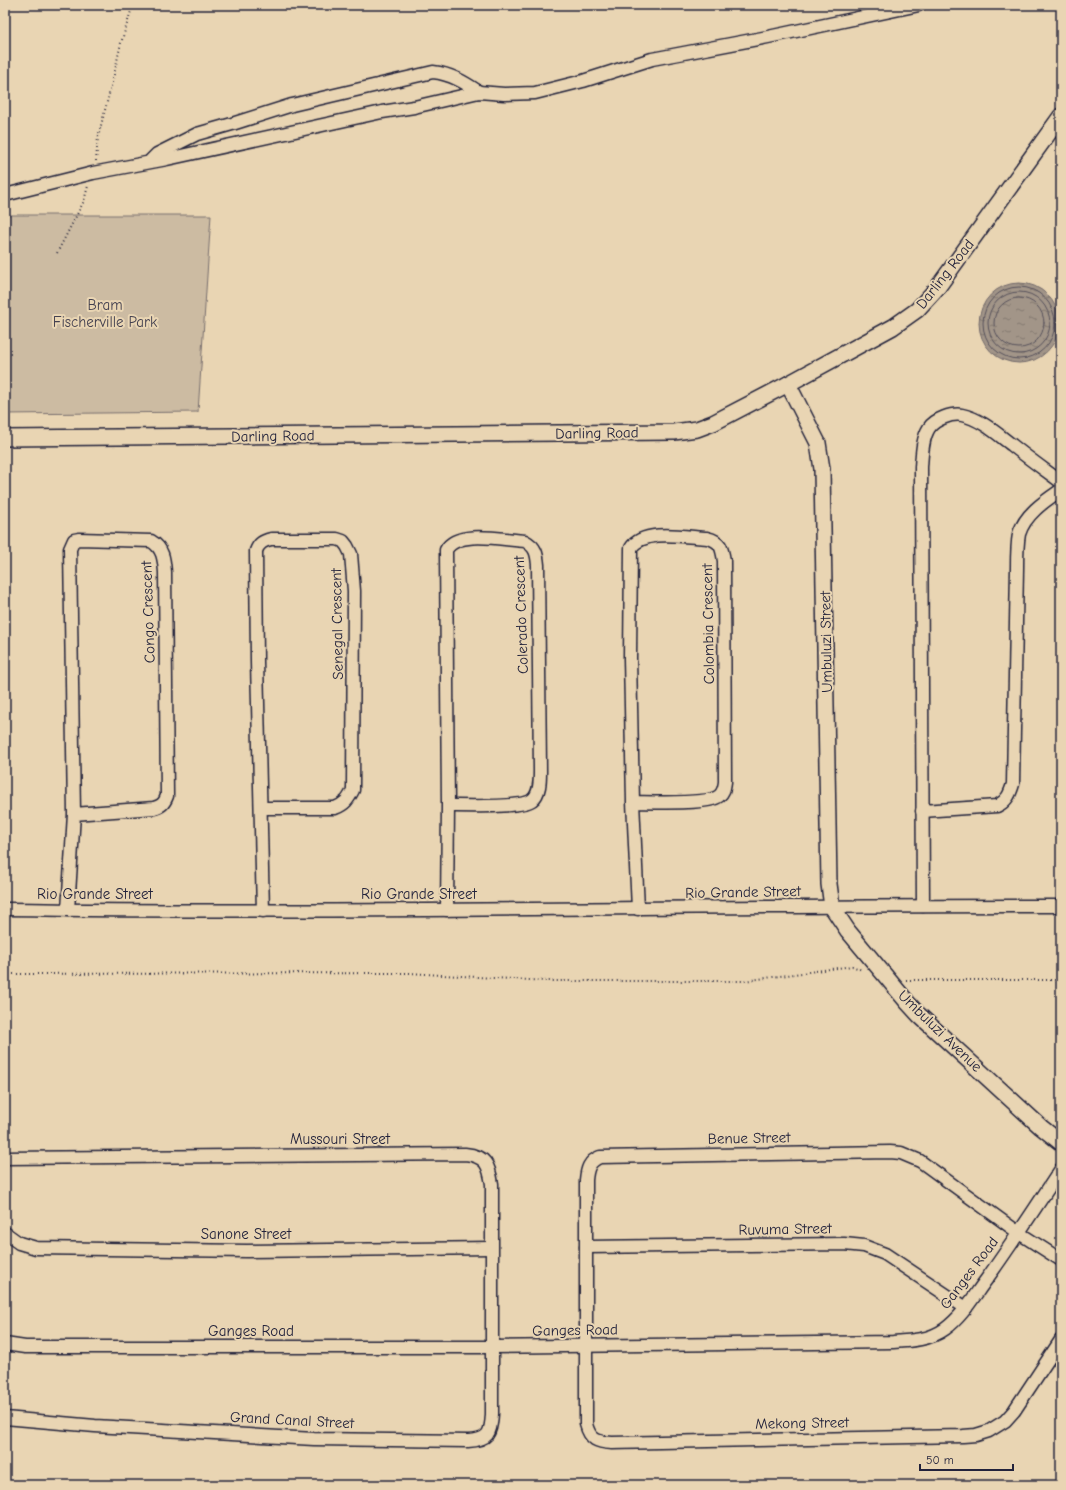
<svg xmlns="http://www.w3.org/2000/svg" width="1066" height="1490" viewBox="0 0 1066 1490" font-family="'Comic Neue',sans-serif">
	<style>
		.green { fill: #ccbba2; stroke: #776e6e }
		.water { fill: url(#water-ripples); stroke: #6f6769 }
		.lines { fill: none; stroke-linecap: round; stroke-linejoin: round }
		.shore { stroke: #55505a; stroke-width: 1 }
		.minor-casing { stroke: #22223b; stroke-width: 15 }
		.tertiary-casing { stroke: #22223b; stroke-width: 18 }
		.path { stroke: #22223b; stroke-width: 2; stroke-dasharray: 1 3; stroke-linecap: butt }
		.minor { stroke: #e9d5b3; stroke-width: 12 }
		.tertiary { stroke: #e9d5b3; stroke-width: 15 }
		.labels { text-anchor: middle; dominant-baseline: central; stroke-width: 4; stroke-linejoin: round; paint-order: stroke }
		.street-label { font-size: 15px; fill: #22223b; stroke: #e9d5b3 }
		.park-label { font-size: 15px; fill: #444150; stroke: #e9d5b3 }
	</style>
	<defs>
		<pattern id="water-ripples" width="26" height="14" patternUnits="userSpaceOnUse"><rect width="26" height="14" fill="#a29588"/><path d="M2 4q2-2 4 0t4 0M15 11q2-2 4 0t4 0" fill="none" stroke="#847970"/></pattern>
	</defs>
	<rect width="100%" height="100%" fill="#e9d5b3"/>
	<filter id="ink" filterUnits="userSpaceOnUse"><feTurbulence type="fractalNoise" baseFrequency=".025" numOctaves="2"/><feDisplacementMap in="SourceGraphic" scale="8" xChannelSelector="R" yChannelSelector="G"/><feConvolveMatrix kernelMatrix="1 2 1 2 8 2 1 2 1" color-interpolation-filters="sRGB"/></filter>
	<g filter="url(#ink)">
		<polygon class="green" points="5,215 211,215 198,412 5,414"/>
		<circle class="water" cx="1019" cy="323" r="40"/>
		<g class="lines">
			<g class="shore">
				<circle cx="1019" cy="323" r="36"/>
				<circle cx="1019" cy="323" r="31"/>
				<circle cx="1019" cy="323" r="25"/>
			</g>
			<defs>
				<g id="minor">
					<path d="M151,160L157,154L197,134L232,124L292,105L433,72C451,74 464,82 479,92"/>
					<polyline points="5,195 93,173 167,159 382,112 414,107 479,92 504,94 535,93 583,81 652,59 768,37 919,5"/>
					<path d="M633,802C649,802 708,805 719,796C724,792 724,788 725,782L724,561C722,548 721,541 707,538C686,537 644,528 631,548L630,658L633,802L638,909"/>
					<path d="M261,808H335C345,804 348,800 353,790L354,591L351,554L347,546L343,541L337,539H271C263,541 259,543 256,551L257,662L263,911"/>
					<path d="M922,811L997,806C1007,801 1010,794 1013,784L1017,568C1017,557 1017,545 1019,534C1025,514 1045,501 1061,490"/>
					<path d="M923,906L921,467C922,455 922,439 929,428C935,419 952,413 962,415C981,419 997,434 1012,445C1028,458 1045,470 1061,482"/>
					<path d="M5,909C357,914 709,905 1061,906"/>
					<path d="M68,910L74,814L70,549L74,540L79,539L151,541C163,548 164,559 165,572L167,796C164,804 161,806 154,808L74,814"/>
					<path d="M447,910L448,806L446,550C457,529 504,540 525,541C536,547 537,554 538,565L540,771C540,781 540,794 532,800C522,808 463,806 448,806"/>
					<path d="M5,1158L465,1154C486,1156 489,1165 492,1184V1414C491,1434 488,1440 468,1441L314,1439L95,1426L5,1418"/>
					<polyline points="5,1233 19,1243 36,1248 247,1251 491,1248"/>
					<polyline points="586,1247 844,1244 864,1246 885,1254 966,1308"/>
					<path d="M1061,1260L1019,1233L920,1161L901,1153L890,1152L600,1157C589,1161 587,1169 586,1180V1424C590,1440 597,1442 612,1443L963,1436L976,1435L989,1431L1005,1421L1014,1411L1061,1340"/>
					<path d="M5,1344L25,1347H491L893,1342C911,1341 930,1340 945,1329C962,1317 974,1296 986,1280C1012,1244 1036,1207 1061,1169"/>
				</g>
				<g id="tertiary">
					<polyline points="788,384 818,443 822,469 829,884 832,907 848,931 908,1003 919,1015 1041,1127 1061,1143"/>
					<polyline points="5,438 674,432 697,429 713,423 788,384 893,327 917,310 938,287 1061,116"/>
				</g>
			</defs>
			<use href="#minor" class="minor-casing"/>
			<use href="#tertiary" class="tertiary-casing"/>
			<g class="path">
				<polyline points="96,161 98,137 113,79 121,43 133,5"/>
				<polyline points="57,253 84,201 88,186"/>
				<polyline points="5,974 408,973 547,981 744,981 852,966 862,970"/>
				<polyline points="906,980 1061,980"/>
			</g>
			<use href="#minor" class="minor"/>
			<use href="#tertiary" class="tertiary"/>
		</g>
	</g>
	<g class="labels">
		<g class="street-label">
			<text transform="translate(945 274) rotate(-52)">Darling Road</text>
			<text transform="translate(597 433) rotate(-1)">Darling Road</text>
			<text transform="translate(273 436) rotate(-1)">Darling Road</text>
			<text transform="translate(148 612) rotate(-92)">Congo Crescent</text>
			<text transform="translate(521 615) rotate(-92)">Colerado Crescent</text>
			<text transform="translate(337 624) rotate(-91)">Senegal Crescent</text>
			<text transform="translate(708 624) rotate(-91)">Colombia Crescent</text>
			<text transform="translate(826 642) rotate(-91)">Umbuluzi Street</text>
			<text transform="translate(743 892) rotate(-1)">Rio Grande Street</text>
			<text x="95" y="894">Rio Grande Street</text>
			<text x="419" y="894">Rio Grande Street</text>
			<text transform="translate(940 1031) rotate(44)">Umbuluzi Avenue</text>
			<text transform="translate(749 1138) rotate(-1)">Benue Street</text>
			<text x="340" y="1139">Mussouri Street</text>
			<text transform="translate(785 1229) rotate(-1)">Ruvuma Street</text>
			<text x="246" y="1234">Sanone Street</text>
			<text transform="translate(969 1273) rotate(-53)">Ganges Road</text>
			<text transform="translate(575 1330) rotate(-1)">Ganges Road</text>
			<text x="251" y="1331">Ganges Road</text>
			<text transform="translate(292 1420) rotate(3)">Grand Canal Street</text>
			<text transform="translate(802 1423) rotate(-1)">Mekong Street</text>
		</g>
		<g class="park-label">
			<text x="105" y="305">Bram<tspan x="105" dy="17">Fischerville Park</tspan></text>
		</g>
	</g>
	<rect width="1066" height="1490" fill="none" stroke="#e9d5b3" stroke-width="20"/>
	<rect x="10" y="10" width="1046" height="1470" fill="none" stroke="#22223b" stroke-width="1.5" filter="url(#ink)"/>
	<path d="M920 1464v6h93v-6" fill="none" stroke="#22223b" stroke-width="2"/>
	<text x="926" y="1464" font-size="12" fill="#22223b" stroke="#e9d5b3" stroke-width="3" paint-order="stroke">50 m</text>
</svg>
